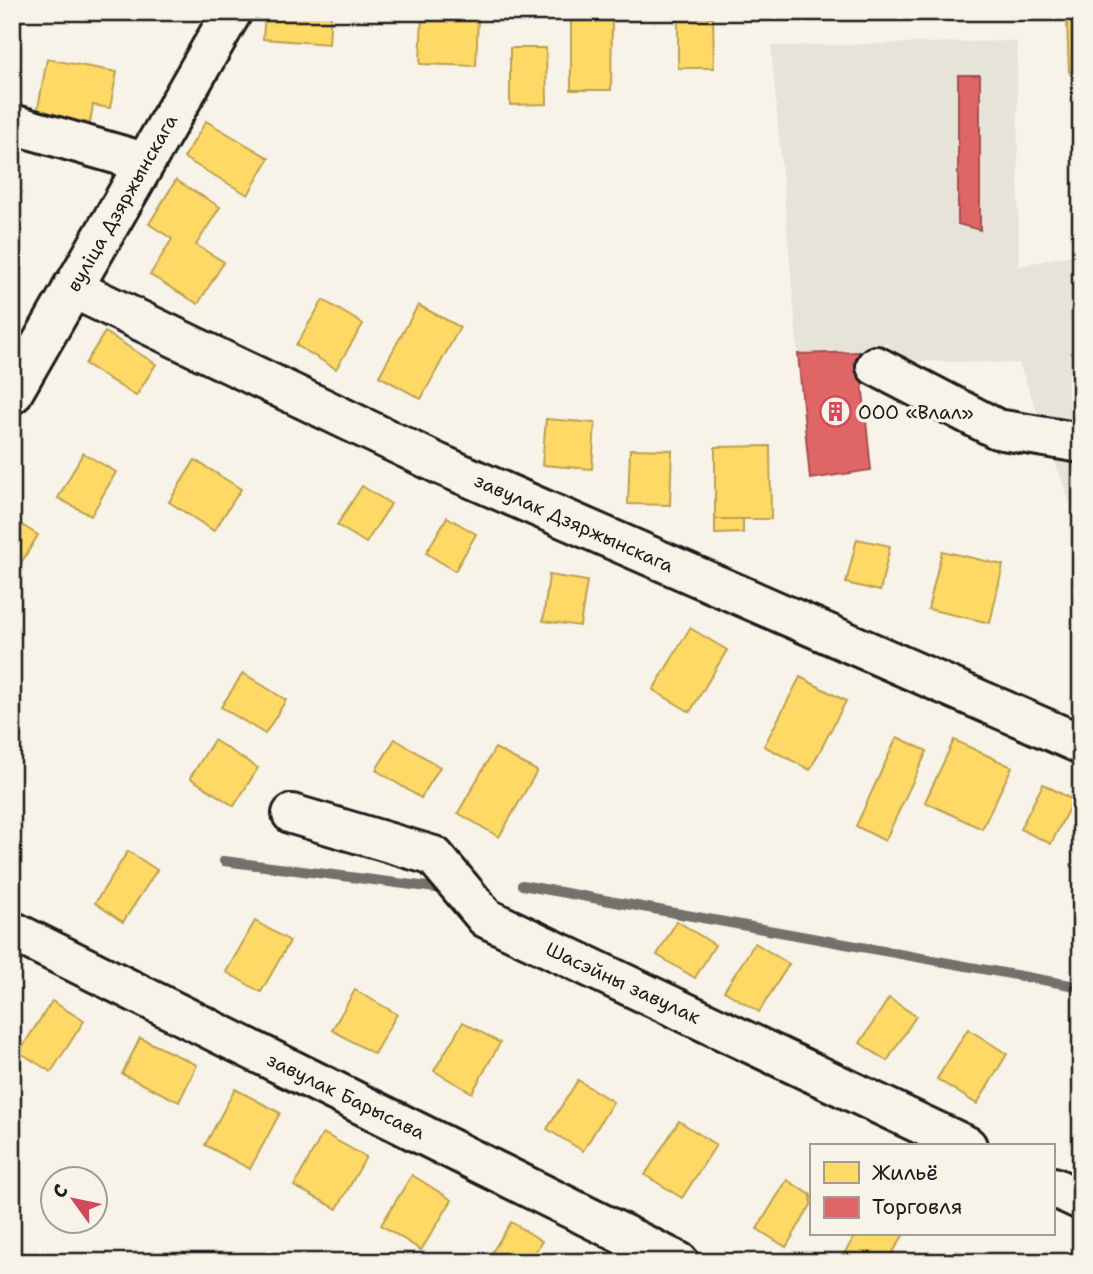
<svg xmlns="http://www.w3.org/2000/svg" width="1093" height="1274" viewBox="0 0 1093 1274" font-family="'Shantell Sans',sans-serif">
	<style>
		.built { fill: #e6e3d9 }
		.homes { fill: #ffd966; stroke: #bba050; stroke-width: 2 }
		.shops { fill: #e06666; stroke: #a55050; stroke-width: 2 }
		.lines { fill: none; stroke-linecap: round; stroke-linejoin: round }
		.stream { stroke: #72716c; stroke-width: 10 }
		.minor-casing { stroke: #1c1c1c; stroke-width: 44 }
		.minor { stroke: #f7f3e8; stroke-width: 38 }
		.labels { text-anchor: middle; dominant-baseline: central; stroke-width: 7; stroke-linejoin: round; paint-order: stroke }
		.street-label { font-size: 19px; fill: #1c1c1c; stroke: #f7f3e8 }
		.poi-label { font-size: 19px; fill: #1c1c1c; stroke: #f7f3e8; text-anchor: start }
	</style>
	<rect width="100%" height="100%" fill="#f7f3e8"/>
	<filter id="ink" filterUnits="userSpaceOnUse"><feTurbulence type="fractalNoise" baseFrequency=".0143" numOctaves="2"/><feDisplacementMap in="SourceGraphic" scale="14" xChannelSelector="R" yChannelSelector="G"/><feConvolveMatrix kernelMatrix="1 2 1 2 8 2 1 2 1" color-interpolation-filters="sRGB"/></filter>
	<g filter="url(#ink)">
		<polygon class="built" points="1017,41 1019,266 1081,253 1081,513 1072,508 1019,363 904,361 887,343 859,352 798,354 771,46"/>
		<g class="homes">
			<polygon points="265,12 331,12 329,44 263,39"/>
			<polygon points="422,14 478,17 476,66 420,64"/>
			<polygon points="571,17 612,17 611,90 571,90"/>
			<polygon points="678,17 713,17 714,68 678,68"/>
			<polygon points="1081,21 1081,71 1069,72 1067,22"/>
			<polygon points="510,48 546,48 547,104 510,105"/>
			<polygon points="47,59 117,72 110,108 93,105 90,123 37,114"/>
			<polygon points="206,121 269,158 248,195 184,158"/>
			<polygon points="176,180 220,207 196,245 224,262 198,304 150,275 172,239 149,224"/>
			<polygon points="323,300 363,324 336,369 296,345"/>
			<polygon points="418,305 460,327 421,399 379,376"/>
			<polygon points="105,332 156,364 136,396 85,364"/>
			<polygon points="546,419 595,423 592,469 542,465"/>
			<polygon points="770,446 771,519 715,519 715,447"/>
			<polygon points="630,449 672,450 670,505 628,504"/>
			<polygon points="83,453 116,472 91,516 58,498"/>
			<polygon points="195,460 241,489 214,531 169,502"/>
			<polygon points="362,486 391,504 366,543 337,525"/>
			<polygon points="447,517 476,534 455,571 426,553"/>
			<polygon points="12,519 38,535 12,578"/>
			<polygon points="715,519 743,519 743,533 715,534"/>
			<polygon points="857,539 890,546 880,591 846,583"/>
			<polygon points="942,551 1003,565 990,623 928,609"/>
			<polygon points="549,575 587,581 580,626 543,621"/>
			<polygon points="690,628 727,650 690,712 653,690"/>
			<polygon points="243,673 286,700 265,734 221,707"/>
			<polygon points="800,677 846,701 810,770 764,746"/>
			<polygon points="897,737 927,751 885,841 856,826"/>
			<polygon points="395,739 440,767 421,798 376,770"/>
			<polygon points="214,740 258,768 234,806 190,778"/>
			<polygon points="954,740 1012,767 982,829 925,802"/>
			<polygon points="495,748 537,771 499,837 458,813"/>
			<polygon points="1043,784 1073,800 1051,844 1020,829"/>
			<polygon points="128,851 157,870 123,922 95,903"/>
			<polygon points="255,921 290,941 261,992 226,972"/>
			<polygon points="677,921 715,945 695,978 657,955"/>
			<polygon points="755,943 789,964 759,1012 724,991"/>
			<polygon points="355,990 397,1014 374,1054 332,1030"/>
			<polygon points="889,998 916,1016 887,1061 860,1043"/>
			<polygon points="52,1001 84,1021 51,1072 19,1052"/>
			<polygon points="463,1022 500,1043 472,1093 434,1071"/>
			<polygon points="968,1029 1007,1054 977,1104 937,1079"/>
			<polygon points="140,1038 197,1065 179,1102 122,1074"/>
			<polygon points="578,1080 613,1102 583,1151 547,1129"/>
			<polygon points="235,1089 280,1113 250,1169 205,1145"/>
			<polygon points="679,1121 716,1145 682,1198 645,1175"/>
			<polygon points="323,1133 366,1157 337,1209 294,1186"/>
			<polygon points="412,1175 452,1200 421,1250 381,1225"/>
			<polygon points="787,1180 811,1195 811,1205 786,1247 757,1229"/>
			<polygon points="511,1222 542,1241 529,1262 486,1262"/>
			<polygon points="856,1234 904,1234 887,1262 839,1262"/>
			<polygon points="957,1251 974,1262 951,1262"/>
		</g>
		<g class="shops">
			<polygon points="958,75 980,75 980,230 958,224"/>
			<polygon points="1081,310 1081,397 1072,311"/>
			<polygon points="859,352 871,470 810,479 798,354"/>
		</g>
		<g class="lines">
			<g class="stream">
				<polyline points="224,861 436,888"/>
				<polyline points="522,885 1081,987"/>
			</g>
			<defs>
				<g id="minor">
					<polyline points="12,124 144,162"/>
					<polyline points="72,288 439,464 1081,744"/>
					<polyline points="876,366 997,429 1081,443"/>
					<polyline points="12,394 232,12"/>
					<polyline points="292,814 434,856 486,918 967,1146"/>
					<polyline points="12,931 679,1262"/>
					<polyline points="1053,1187 1081,1200"/>
				</g>
			</defs>
			<use href="#minor" class="minor-casing"/>
			<use href="#minor" class="minor"/>
		</g>
	</g>
	<defs>
		<symbol id="building-ring" viewBox="-11 -11 22 22"><circle r="9.5" fill="#f7f3e8" stroke="#d1495b" stroke-width="1.5"/><path d="M-4-6H4V6H1V3H-1V6H-4ZM-2.5-4.3h1.7v1.8h-1.7ZM.8-4.3h1.7v1.8H.8ZM-2.5-1h1.7V.8h-1.7ZM.8-1h1.7V.8H.8Z" fill="#d1495b"/></symbol>
	</defs>
	<g fill-rule="evenodd">
		<use href="#building-ring" x="818" y="394" width="35" height="35"/>
	</g>
	<g class="labels">
		<g class="street-label">
			<text transform="translate(122 203) rotate(-60)">вуліца Дзяржынскага</text>
			<text transform="translate(574 523) rotate(24)">завулак Дзяржынскага</text>
			<text transform="translate(623 983) rotate(25)">Шасэйны завулак</text>
			<text transform="translate(346 1096) rotate(26)">завулак Барысава</text>
		</g>
		<g class="poi-label">
			<text x="858" y="412">ООО «Влал»</text>
		</g>
	</g>
	<rect width="1093" height="1274" fill="none" stroke="#f7f3e8" stroke-width="42"/>
	<rect x="21" y="21" width="1051" height="1232" fill="none" stroke="#1c1c1c" stroke-width="2.5" filter="url(#ink)"/>
	<rect x="810" y="1144" width="245" height="91" fill="#f7f3e8" stroke="#9f9d96" stroke-width="2"/>
	<rect x="824" y="1162" width="35" height="21" fill="#ffd966" stroke="#9f9d96" stroke-width="2"/>
	<text x="872" y="1180" font-size="21" fill="#1c1c1c">Жильё</text>
	<rect x="824" y="1197" width="35" height="21" fill="#e06666" stroke="#9f9d96" stroke-width="2"/>
	<text x="872" y="1214" font-size="21" fill="#1c1c1c">Торговля</text>
	<g transform="translate(74 1200) rotate(303)"><circle r="33" fill="#f7f3e8" stroke="#9f9d96" stroke-width="2"/>
	<path d="M0-5L12 26L0 18L-12 26Z" fill="#d1495b"/>
	<text y="-10" font-size="19" font-weight="bold" text-anchor="middle" fill="#1c1c1c">С</text>
	</g>
</svg>
